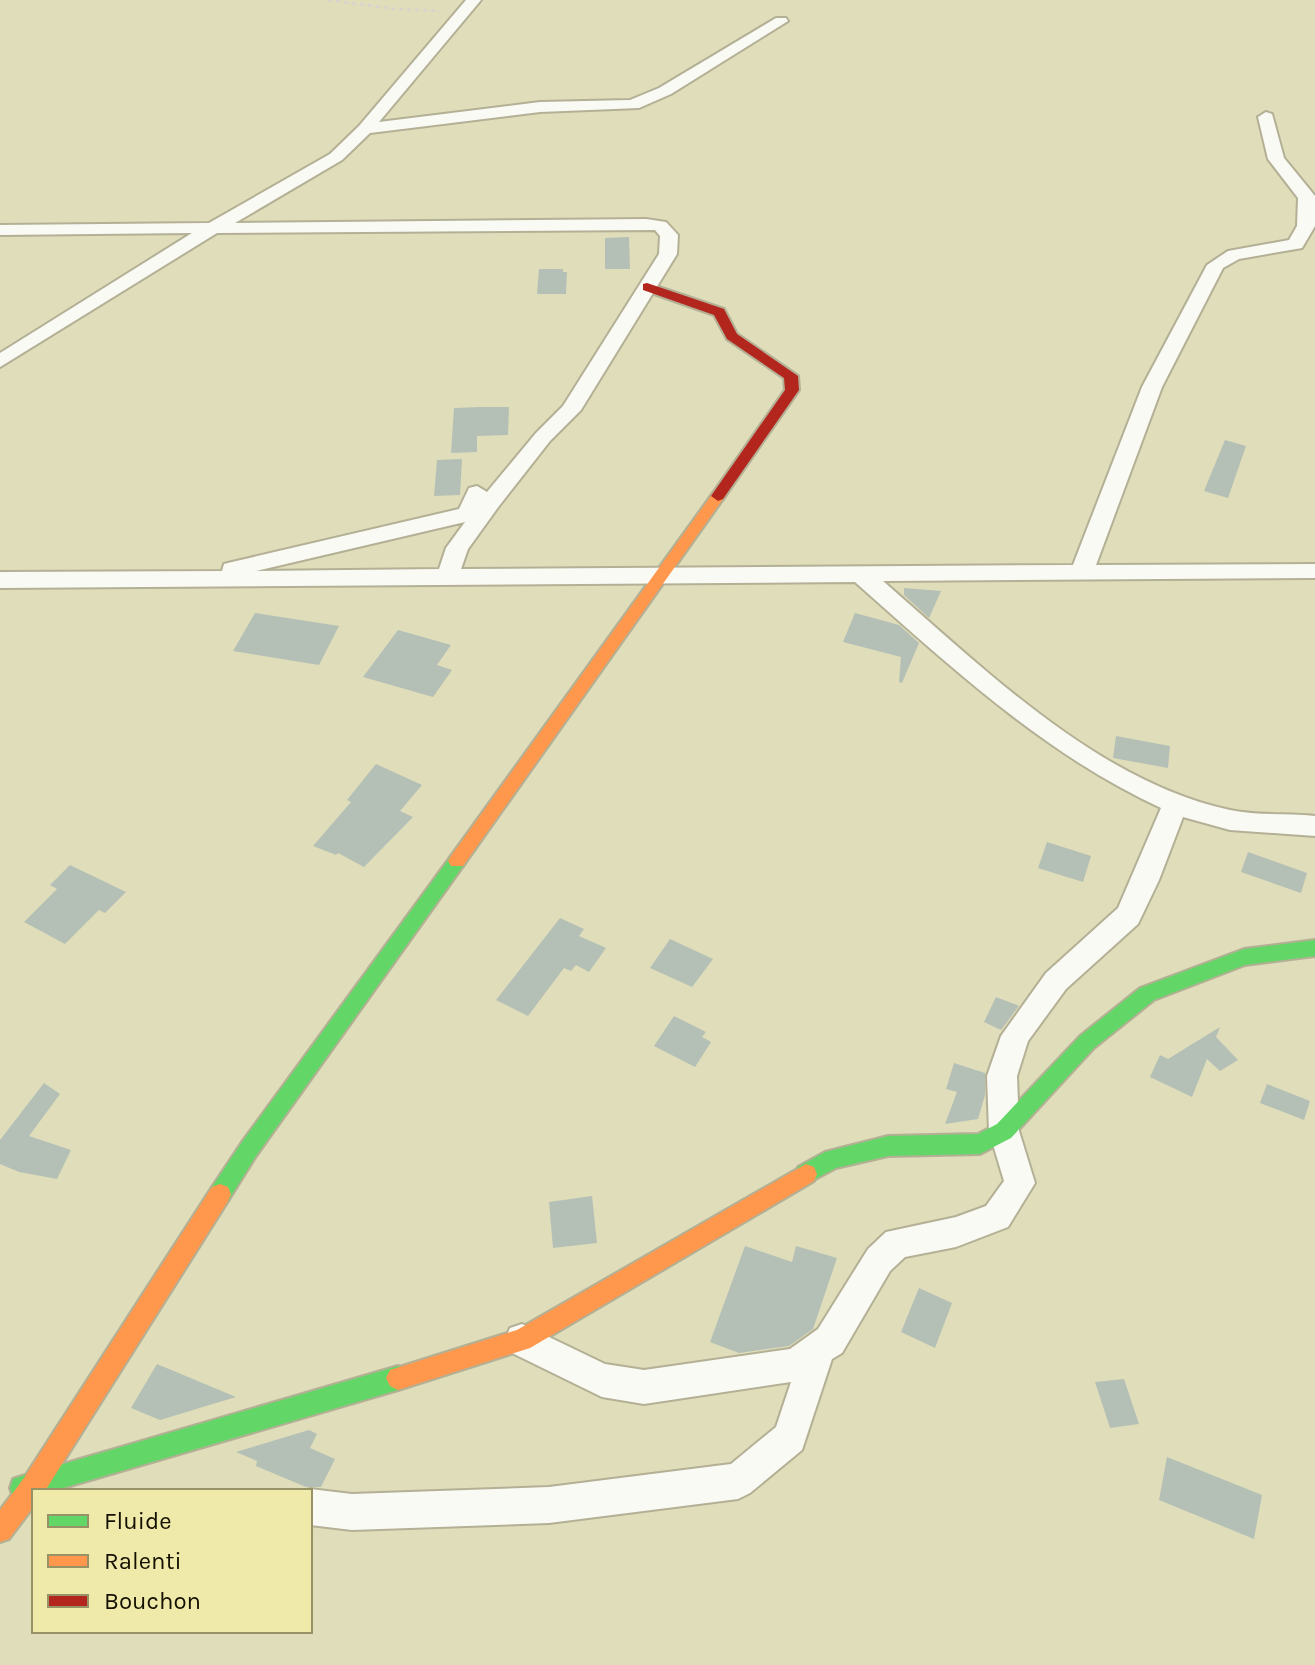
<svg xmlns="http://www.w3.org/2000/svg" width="1315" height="1665" viewBox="0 0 1315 1665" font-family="Karla,sans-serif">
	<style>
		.building { fill: #b4c0b6 }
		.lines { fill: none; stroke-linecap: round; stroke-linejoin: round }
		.street-casing { stroke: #b3b095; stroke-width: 4 }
		.fast-casing { stroke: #b3b095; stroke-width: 4 }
		.slow-casing { stroke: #b3b095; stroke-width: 4 }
		.jam-casing { stroke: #b3b095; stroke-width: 4 }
		.path { stroke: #d7d5cb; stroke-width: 3; stroke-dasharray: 4 4; stroke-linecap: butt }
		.street { fill: #fafaf5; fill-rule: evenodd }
		.fast { fill: #63d668; fill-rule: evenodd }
		.slow { fill: #ff974d; fill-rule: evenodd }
		.jam { fill: #b3261e; fill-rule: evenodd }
	</style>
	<rect width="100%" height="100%" fill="#e0ddba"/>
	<g class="building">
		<polygon points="629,237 630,269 605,269 605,238"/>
		<polygon points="539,269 563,269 563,272 567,272 566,294 537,294"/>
		<polygon points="481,407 509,407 508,435 477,436 477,452 451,453 454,408"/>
		<polygon points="1225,440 1246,446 1228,498 1204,491"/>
		<polygon points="462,459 460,495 434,496 437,460"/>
		<polygon points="904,588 941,591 929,618 904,595"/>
		<polygon points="255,613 339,626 319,665 233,651"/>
		<polygon points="855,613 899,625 919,643 902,683 899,682 901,657 843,642"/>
		<polygon points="398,630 451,645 437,665 452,670 433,697 363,677"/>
		<polygon points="1116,736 1170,746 1168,768 1113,758"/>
		<polygon points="376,764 422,785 400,811 413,817 364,867 338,853 336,855 313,846 351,802 347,800"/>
		<polygon points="1047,842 1091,856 1083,882 1038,868"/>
		<polygon points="1248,852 1307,873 1301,893 1241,872"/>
		<polygon points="70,865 126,892 105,913 99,910 65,944 24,922 57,889 50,885"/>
		<polygon points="560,918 584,929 579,936 606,948 589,972 576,965 571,971 564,968 528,1016 496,1000"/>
		<polygon points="670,939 713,959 692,987 650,968"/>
		<polygon points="996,997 1019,1006 1001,1030 984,1022"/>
		<polygon points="674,1016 706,1032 702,1037 711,1042 695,1067 654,1046"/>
		<polygon points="1220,1027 1216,1037 1238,1060 1220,1071 1207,1059 1192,1097 1150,1077 1160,1055 1168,1059"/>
		<polygon points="954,1063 985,1073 985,1095 978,1119 945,1124 957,1092 946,1089"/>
		<polygon points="44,1083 60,1094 29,1136 71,1150 57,1179 19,1172 0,1164 0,1140"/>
		<polygon points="1267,1084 1310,1101 1304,1120 1260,1103"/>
		<polygon points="592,1196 597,1243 553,1248 549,1202"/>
		<polygon points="745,1246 792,1262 796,1246 837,1258 813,1329 789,1346 739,1353 710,1342"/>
		<polygon points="919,1288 952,1303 935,1348 901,1332"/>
		<polygon points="157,1364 236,1397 160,1420 131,1408"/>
		<polygon points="1124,1379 1139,1424 1110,1428 1095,1382"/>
		<polygon points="309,1430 317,1434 310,1448 335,1459 321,1487 306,1487 256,1466 257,1461 236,1452"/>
		<polygon points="1167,1457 1262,1495 1254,1539 1159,1500"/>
	</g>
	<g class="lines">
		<defs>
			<path id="street" d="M466,0H481L379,122L540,102L630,100L659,88L776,18H786L788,21L671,94L639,108L540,112L370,133L342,160L235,223L646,219L666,222L678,235L677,254L581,410L550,441L499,506L468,549L461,569L1073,565L1142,387L1207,265L1228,251L1289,240L1297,226L1298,198L1268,159L1258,117L1266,112L1272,114L1284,158L1315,196V226L1302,248L1239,259L1223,268L1162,387L1096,565L1315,564V578L883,581C982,667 1098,782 1230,810C1258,816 1287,813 1315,816V836L1230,830L1183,817L1159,880L1138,924L1066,989L1028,1041L1017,1076L1019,1131L1035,1183L1008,1227L956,1247L905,1257L890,1271L842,1353L832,1359L802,1450L750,1493L738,1499L549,1523L352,1530L310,1525V1491H306L310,1489L352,1494L549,1487L731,1464L776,1427L791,1382L644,1404L602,1397L510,1352L505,1340L510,1328L522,1324L605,1364L644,1370L790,1349L818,1329L868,1249L886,1232L956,1217L986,1206L1004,1181L989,1131L987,1076L1001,1036L1046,973L1118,908L1161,808C1044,754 950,666 855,582L0,588V572L222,571L224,564L232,562L459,509L469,488L477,486L487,492L536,433L563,406L659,254L660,236L655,230L217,233L0,367V353L192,233L0,235V225L209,223L330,154L359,126ZM465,522L446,548L439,569L256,571Z"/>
			<g id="fast">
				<polygon points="457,854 463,856 466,861 463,866 256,1156 228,1201 220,1204 212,1201 209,1194 212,1187 242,1142 451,856"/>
				<polygon points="1315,940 1315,956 1245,965 1154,1000 1094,1048 1011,1138 980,1154 888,1156 836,1168 806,1184 798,1181 795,1174 798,1167 825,1152 888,1136 978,1134 997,1124 1080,1036 1140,988 1244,949"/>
				<polygon points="398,1366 406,1370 410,1378 406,1386 398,1390 53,1491 34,1491 34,1497 22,1500 13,1497 10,1488 13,1479 22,1476"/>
			</g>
			<g id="slow">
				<polygon points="718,491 725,496 723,499 463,866 451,866 448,861 451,856 713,493"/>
				<polygon points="806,1164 814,1167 817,1174 814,1181 530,1348 398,1390 390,1386 386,1378 390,1370 517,1330"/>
				<polygon points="220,1184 228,1187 231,1194 228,1201 45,1491 34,1491 34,1506 9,1539 0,1542 0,1510 24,1478 212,1187"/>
			</g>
			<polygon id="jam" points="647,283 724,309 737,334 798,376 799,390 723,499 718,501 711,496 785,390 784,378 727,339 714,315 643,290 643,284"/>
		</defs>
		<use href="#street" class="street-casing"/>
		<use href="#fast" class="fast-casing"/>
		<use href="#slow" class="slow-casing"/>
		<use href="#jam" class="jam-casing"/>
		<polyline class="path" points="328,0 395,9 440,11"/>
		<use href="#street" class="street"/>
		<use href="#fast" class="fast"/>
		<use href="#slow" class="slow"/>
		<use href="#jam" class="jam"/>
	</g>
	<rect x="32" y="1489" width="280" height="144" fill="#f0eaaa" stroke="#989366" stroke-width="2"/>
	<rect x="48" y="1515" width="40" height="12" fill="#63d668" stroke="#989366" stroke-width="2"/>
	<text x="104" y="1529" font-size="24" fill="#131000">Fluide</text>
	<rect x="48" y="1555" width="40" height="12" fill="#ff974d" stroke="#989366" stroke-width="2"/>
	<text x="104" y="1569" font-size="24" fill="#131000">Ralenti</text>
	<rect x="48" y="1595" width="40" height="12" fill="#b3261e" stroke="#989366" stroke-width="2"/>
	<text x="104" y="1609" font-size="24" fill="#131000">Bouchon</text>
</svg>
